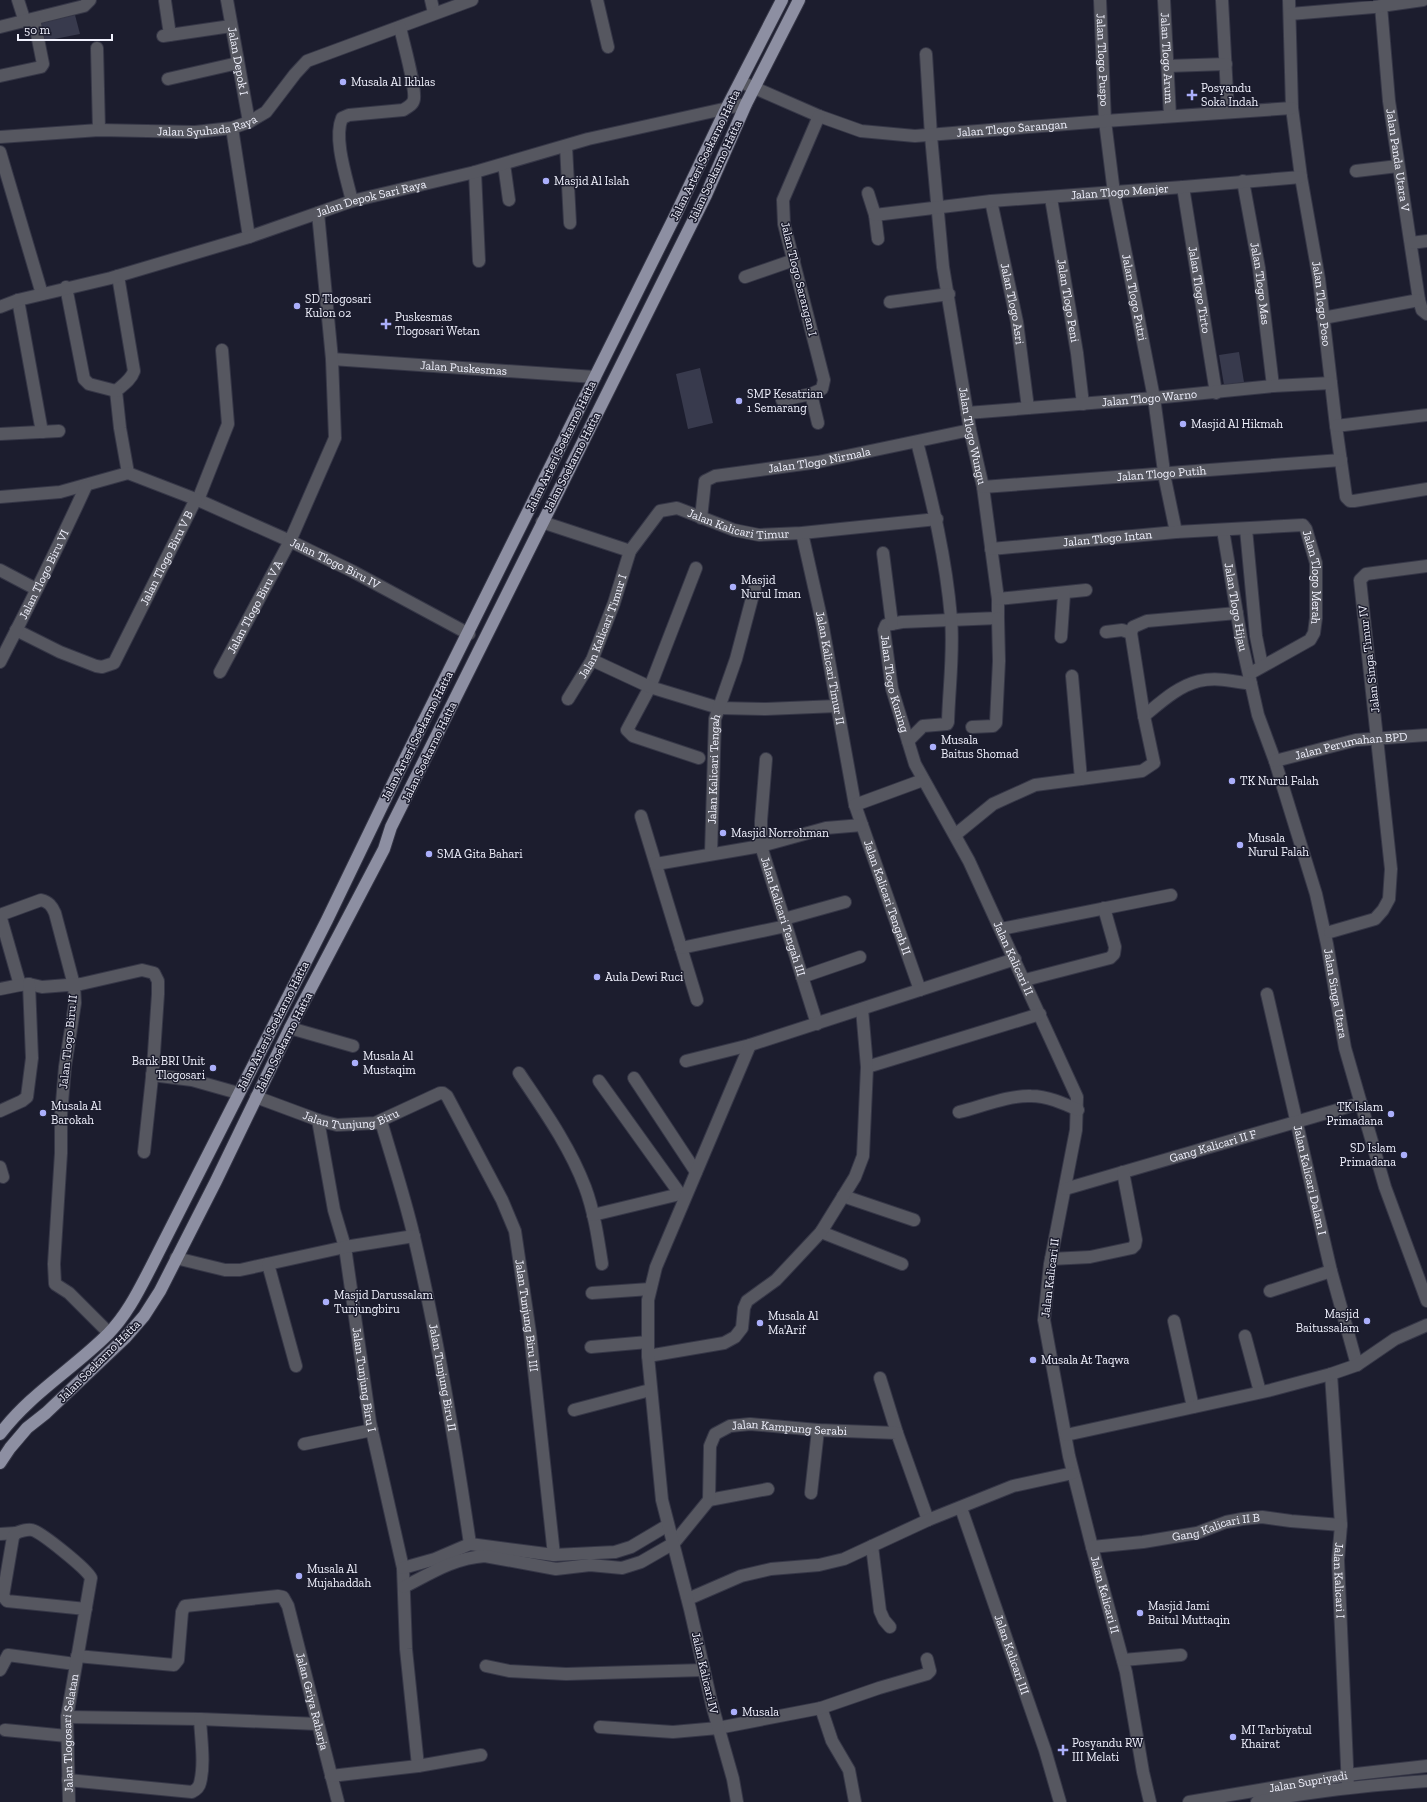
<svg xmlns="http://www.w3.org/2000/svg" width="1427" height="1802" viewBox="0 0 1427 1802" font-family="'Zilla Slab',serif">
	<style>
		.green { fill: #383a4d }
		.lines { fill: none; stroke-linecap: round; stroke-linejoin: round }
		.minor-casing { stroke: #363747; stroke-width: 14 }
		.major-casing { stroke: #363747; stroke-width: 14 }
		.minor { stroke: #565760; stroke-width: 12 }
		.major { stroke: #8d8fa2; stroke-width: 12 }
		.poi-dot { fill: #abaffb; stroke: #1c1d2e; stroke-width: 1.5 }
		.labels { text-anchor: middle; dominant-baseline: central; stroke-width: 3; stroke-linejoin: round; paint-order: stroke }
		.street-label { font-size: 12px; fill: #f1f2fe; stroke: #1c1d2e }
		.poi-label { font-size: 12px; fill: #f1f2fe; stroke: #1c1d2e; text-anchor: start }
	</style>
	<rect width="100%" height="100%" fill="#1c1d2e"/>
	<g class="green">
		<polygon points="75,15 80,34 44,41 40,23"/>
		<polygon points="1239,352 1244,382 1224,385 1219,355"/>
		<polygon points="700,368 713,423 688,429 676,374"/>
	</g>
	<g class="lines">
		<defs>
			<g id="minor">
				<polyline points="18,0 25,22"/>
				<path id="s1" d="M227,0L249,122"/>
				<polyline points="431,0 434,13"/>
				<polyline points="597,0 608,47"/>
				<path id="s2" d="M1100,0L1105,121L1114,193L1154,398L1165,479L1176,532"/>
				<path id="s3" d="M1164,0L1170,116"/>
				<polyline points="1222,0 1228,112"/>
				<path id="s4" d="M1289,0L1292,108L1301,177L1319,279L1336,426L1346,497L1350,501H1354L1427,489"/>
				<polyline points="165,1 170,35"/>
				<path id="s5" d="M1381,6L1389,101L1419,300L1422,310L1427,314"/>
				<polyline points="1290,14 1374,7 1423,0"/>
				<polyline points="0,27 84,6 90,0"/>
				<polyline points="163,36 231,26"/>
				<polyline points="97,48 99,130"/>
				<path id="s6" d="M926,54L931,136L943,267L970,430L983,487L998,599V618L902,622L886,625L884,630L892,689L915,764L969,861L1077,1097L1076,1130L1050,1264L1044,1320L1069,1456L1092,1547L1126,1672L1143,1772L1150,1802"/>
				<polyline points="1168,66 1226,64"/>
				<polyline points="0,76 41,67 43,64 34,19"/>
				<polyline points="168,79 238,63"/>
				<path id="s7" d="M741,82L819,116L861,131L915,136L1105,121L1292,108"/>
				<polyline points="232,128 249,237"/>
				<path id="s8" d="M0,137L99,130L195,132L232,128L249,122L266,112L295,74L307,61L472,0"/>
				<polyline points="566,146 570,223"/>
				<polyline points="0,152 42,294"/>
				<polyline points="504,164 509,200"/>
				<polyline points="1356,171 1398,166"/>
				<polyline points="475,172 479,261"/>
				<path id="s9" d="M1243,181L1259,268L1273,386"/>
				<path id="s10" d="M1183,187L1216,393"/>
				<polyline points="868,193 875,215 878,239"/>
				<path id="s11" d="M1051,198L1077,353L1083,404"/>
				<path d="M352,201C347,179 333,139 342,118L349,115L403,110C408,107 413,105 414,99C416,86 403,42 400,27"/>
				<path id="s12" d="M991,201L1017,322L1028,408"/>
				<path id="s13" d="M875,215L991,201L1183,187L1301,177"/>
				<polyline points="1411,243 1427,241"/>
				<path d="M118,276L134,371C131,380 123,385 116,391L120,428L128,473"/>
				<polyline points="745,277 794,260"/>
				<polyline points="66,287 84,379 89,384 116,391"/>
				<polyline points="18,300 42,432"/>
				<polyline points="890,302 949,294"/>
				<path id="s14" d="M0,307L18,300L111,278L249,237L352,201L475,172L588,139L746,104"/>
				<polyline points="1323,318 1419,300"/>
				<path id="s15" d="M332,359L595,377"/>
				<polyline points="811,394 818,423"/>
				<polyline points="782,400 811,394 822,389 824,380 784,224 783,200 819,116"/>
				<path id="s16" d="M967,413L1154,398L1273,386L1331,383"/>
				<polyline points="1336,426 1427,415"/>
				<polyline points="0,434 59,431"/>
				<path id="s17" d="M983,487L1341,460"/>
				<path id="s18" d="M0,497L60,492L128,473L198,500L290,541L352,571L469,634"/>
				<polyline points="198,500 228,424 222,350"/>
				<path id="s19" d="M701,518L705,481L715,476L818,462L970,430"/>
				<polyline points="542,522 630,551"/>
				<polyline points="1246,529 1256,636 1262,666"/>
				<path id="s20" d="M1223,530L1242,644L1258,715L1275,761L1316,894L1327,944L1345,1048L1385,1187L1427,1301"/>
				<path id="s21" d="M802,533L822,622L855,805L920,990"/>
				<path id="s22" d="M991,549L1176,532L1303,525L1306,529L1316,563V618L1314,633L1310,640L1249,674"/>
				<polyline points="883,553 892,624"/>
				<polyline points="696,568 650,687 627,730 633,736 699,758"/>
				<polyline points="0,570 36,589"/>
				<polyline points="998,599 1086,590"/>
				<path id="s23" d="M16,630L60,652L96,666L102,667L114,663L196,499"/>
				<polyline points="1106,632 1122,630 1131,633"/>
				<polyline points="1061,637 1064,594"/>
				<polyline points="592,660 650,687 719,708 766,709 837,706"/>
				<path id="s24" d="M0,662C30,604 59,545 86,486"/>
				<path id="s25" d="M220,672L290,541L335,438L332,359L318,213"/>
				<polyline points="1072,676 1081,779"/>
				<path id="s26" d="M568,699L592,660L614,603L630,551L660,511L677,508L734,530L759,535L802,533L937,519"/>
				<path d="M1144,716C1160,703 1178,686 1199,681C1216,677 1234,681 1251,684"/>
				<polyline points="972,727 993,726 996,723 999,661 998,618"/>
				<path d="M908,741L923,726L947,724L948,722C949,687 954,652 951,618C946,558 932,500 917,442"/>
				<path id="s27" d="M766,759L761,821V846L817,1024"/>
				<path id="s28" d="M1275,761L1356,740L1427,735"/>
				<polyline points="855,805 923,780"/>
				<polyline points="641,816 697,1000"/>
				<polyline points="955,835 993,804 1035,785 1142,771 1154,763 1144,716 1131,633 1133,627 1147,621 1237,613"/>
				<path id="s29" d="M711,854L715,719L736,659L755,587"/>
				<polyline points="656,864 761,846 826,828 862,825"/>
				<polyline points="784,919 845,902"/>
				<polyline points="1001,929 1171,895"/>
				<polyline points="1330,932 1375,919 1383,910 1389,899 1391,869 1360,580 1366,574 1427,566"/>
				<polyline points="681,948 786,926"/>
				<polyline points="802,977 860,957"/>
				<polyline points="1025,980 1110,958 1114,954 1115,947 1104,908"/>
				<path d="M20,985L0,915L41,900C49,902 52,906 55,913L74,985L75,1003L65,1067L61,1115V1153L54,1264L55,1284L69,1293L109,1333"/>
				<polyline points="0,989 20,985 29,984 42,987 81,984 142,970 154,973 158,981 158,994 153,1068 144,1152"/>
				<path id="s30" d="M1267,994L1331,1271L1357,1365"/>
				<polyline points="290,1028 353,1046"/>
				<polyline points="686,1061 750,1045 1015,959"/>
				<polyline points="867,1067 1040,1014"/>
				<path d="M519,1073C543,1109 569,1145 585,1187C594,1211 598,1238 602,1264"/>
				<polyline points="152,1075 192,1080 238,1093"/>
				<polyline points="634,1078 696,1172"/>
				<polyline points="599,1081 680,1194 685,1197"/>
				<path id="s31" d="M256,1097L318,1120L337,1125L375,1123L440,1093H443L447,1096L502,1200L515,1231L530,1333L554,1555"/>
				<polyline points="0,1111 22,1101 27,1097 32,1058 29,984"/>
				<path d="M959,1112C980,1107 1009,1095 1031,1096C1047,1096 1063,1103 1078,1110"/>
				<path id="s32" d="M318,1120L334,1210L345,1247L370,1422L403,1568L406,1649L418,1766"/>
				<path id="s33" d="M381,1121C392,1159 405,1198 414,1237C438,1338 455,1441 470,1544"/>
				<polyline points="0,1167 3,1177"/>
				<path id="s34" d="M1065,1189L1361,1103"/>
				<polyline points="843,1196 914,1220"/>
				<polyline points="593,1215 680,1194"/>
				<polyline points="821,1232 902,1264"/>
				<polyline points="176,1258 225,1270 240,1270 345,1247 414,1236"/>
				<polyline points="1051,1259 1090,1257 1132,1248 1135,1245 1136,1240 1123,1172"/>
				<polyline points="268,1264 296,1366"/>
				<polyline points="1270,1291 1331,1271"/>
				<polyline points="592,1293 650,1289"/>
				<polyline points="1174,1321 1193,1407"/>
				<polyline points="1245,1336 1260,1392"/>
				<polyline points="591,1347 648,1342"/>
				<polyline points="648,1356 724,1343 735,1337 742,1328 744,1308 747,1301 776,1280 821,1232 855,1177 863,1156 867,1067 862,1009"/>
				<path id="s35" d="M1331,1374L1341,1525L1338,1560L1348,1788"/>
				<polyline points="880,1378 897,1433"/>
				<polyline points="574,1410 650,1390"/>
				<polyline points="1066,1435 1271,1390 1331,1374 1357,1365 1395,1339 1427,1325"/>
				<polyline points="304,1444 372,1430"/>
				<polyline points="811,1493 818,1430"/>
				<polyline points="709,1500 768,1489"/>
				<path id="s36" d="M961,1508L1045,1750L1060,1802"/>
				<polyline points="0,1534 16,1533"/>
				<polyline points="872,1546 880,1611 884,1620 890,1627"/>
				<path id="s37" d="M1092,1547L1143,1542L1197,1533L1226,1522L1242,1519L1262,1517L1291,1521L1341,1525"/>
				<polyline points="403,1568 435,1559 470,1544 554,1555 615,1552 631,1547 668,1525"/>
				<path id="s38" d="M404,1587C431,1573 454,1558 485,1556L556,1569L590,1565L622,1568L641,1562L674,1543L709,1500L710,1446L715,1434L730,1426L750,1424L818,1430L897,1433L928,1520"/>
				<polyline points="688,1599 741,1576 771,1569 819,1565 844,1559 928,1520 1013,1486 1073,1473"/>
				<path id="s39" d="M77,1656L174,1665L178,1660L182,1612L185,1606L278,1596L283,1597L288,1606L338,1802"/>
				<polyline points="1123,1660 1181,1655"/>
				<polyline points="486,1666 509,1671 566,1674 704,1670"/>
				<polyline points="0,1670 8,1655 75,1664"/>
				<polyline points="821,1708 832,1741 849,1770 855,1802"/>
				<polyline points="67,1717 200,1719 318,1724"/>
				<polyline points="600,1727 673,1732 718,1728 821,1708 879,1688 927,1674 930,1671 927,1659"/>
				<polyline points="5,1730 67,1736"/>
				<polyline points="331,1776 418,1766 481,1755"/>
				<path d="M68,1780L192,1792C196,1790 199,1788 200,1783C205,1764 201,1739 200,1719"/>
				<path id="s40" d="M69,1802L67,1717L91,1578C87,1569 41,1532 32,1530C27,1529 21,1531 16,1533L13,1537L3,1596L7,1601L86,1609"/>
				<polyline points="737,1802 733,1779 712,1705 690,1609 662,1500 648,1356 648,1300 656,1267 750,1045"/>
				<path id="s41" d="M1189,1802L1347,1775L1427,1766"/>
				<path d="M1257,1802C1313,1791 1370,1785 1427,1781"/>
			</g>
			<g id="major">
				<path d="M0,1434C30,1394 73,1369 108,1334C127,1315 139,1290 151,1267L327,920L397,775L676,214L726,109L782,0"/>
				<polyline points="0,1463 10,1448 27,1428 46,1413 125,1338 144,1316 160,1291 216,1181 290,1028 384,849 391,827 706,195 746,104 799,0"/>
			</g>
		</defs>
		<use href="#minor" class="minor-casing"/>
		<use href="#major" class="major-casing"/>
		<use href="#minor" class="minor"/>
		<use href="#major" class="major"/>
	</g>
	<g class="poi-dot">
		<circle cx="343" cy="82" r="4"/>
		<path d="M1190 89h4v4h4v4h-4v4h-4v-4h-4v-4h4z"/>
		<circle cx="546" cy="181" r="4"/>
		<circle cx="297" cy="306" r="4"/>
		<path d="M384 318h4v4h4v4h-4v4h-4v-4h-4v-4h4z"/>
		<circle cx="739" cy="401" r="4"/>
		<circle cx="1183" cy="424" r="4"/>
		<circle cx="733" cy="587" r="4"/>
		<circle cx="933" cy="747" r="4"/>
		<circle cx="1232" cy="781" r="4"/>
		<circle cx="723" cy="833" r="4"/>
		<circle cx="1240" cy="845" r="4"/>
		<circle cx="429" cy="854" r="4"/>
		<circle cx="597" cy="977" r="4"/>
		<circle cx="355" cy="1063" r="4"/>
		<circle cx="213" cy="1068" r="4"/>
		<circle cx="43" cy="1113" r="4"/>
		<circle cx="1391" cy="1114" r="4"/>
		<circle cx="1404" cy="1155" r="4"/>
		<circle cx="326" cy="1302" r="4"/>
		<circle cx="1367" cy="1321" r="4"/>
		<circle cx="760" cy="1323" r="4"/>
		<circle cx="1033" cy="1360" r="4"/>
		<circle cx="299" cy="1576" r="4"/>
		<circle cx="1140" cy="1613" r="4"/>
		<circle cx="734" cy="1712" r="4"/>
		<circle cx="1233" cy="1737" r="4"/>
		<path d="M1061 1744h4v4h4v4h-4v4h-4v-4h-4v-4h4z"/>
	</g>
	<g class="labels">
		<g class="street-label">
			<text stroke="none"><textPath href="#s3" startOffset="58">Jalan Tlogo Arum</textPath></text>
			<text stroke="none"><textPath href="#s2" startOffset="60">Jalan Tlogo Puspo</textPath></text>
			<text stroke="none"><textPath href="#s1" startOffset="62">Jalan Depok I</textPath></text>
			<text stroke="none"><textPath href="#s8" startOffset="208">Jalan Syuhada Raya</textPath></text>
			<text stroke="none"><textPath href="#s7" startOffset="281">Jalan Tlogo Sarangan</textPath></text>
			<text transform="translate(705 155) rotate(-64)">Jalan Arteri Soekarno Hatta</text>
			<text stroke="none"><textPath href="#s5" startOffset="155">Jalan Panda Utara V</textPath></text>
			<text transform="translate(715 171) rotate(-65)">Jalan Soekarno Hatta</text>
			<text stroke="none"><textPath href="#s13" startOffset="246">Jalan Tlogo Menjer</textPath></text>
			<text stroke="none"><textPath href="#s14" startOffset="387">Jalan Depok Sari Raya</textPath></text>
			<text transform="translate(799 279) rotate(76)">Jalan Tlogo Sarangan I</text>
			<text stroke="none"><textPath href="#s9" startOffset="104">Jalan Tlogo Mas</textPath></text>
			<text stroke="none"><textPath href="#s10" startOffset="104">Jalan Tlogo Tirto</textPath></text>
			<text stroke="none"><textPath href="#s2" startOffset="300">Jalan Tlogo Putri</textPath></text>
			<text stroke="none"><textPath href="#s11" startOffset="104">Jalan Tlogo Peni</textPath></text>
			<text stroke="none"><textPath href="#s12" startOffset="105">Jalan Tlogo Asri</textPath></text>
			<text stroke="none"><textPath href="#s4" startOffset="306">Jalan Tlogo Poso</textPath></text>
			<text stroke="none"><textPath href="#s15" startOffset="132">Jalan Puskesmas</textPath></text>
			<text stroke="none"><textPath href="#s16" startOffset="183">Jalan Tlogo Warno</textPath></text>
			<text stroke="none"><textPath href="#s6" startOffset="385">Jalan Tlogo Wungu</textPath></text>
			<text transform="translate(561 446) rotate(-64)">Jalan Arteri Soekarno Hatta</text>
			<text stroke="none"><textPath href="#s19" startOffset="154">Jalan Tlogo Nirmala</textPath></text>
			<text transform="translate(572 462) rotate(-63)">Jalan Soekarno Hatta</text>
			<text stroke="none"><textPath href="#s17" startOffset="179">Jalan Tlogo Putih</textPath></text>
			<text stroke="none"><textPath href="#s26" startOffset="293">Jalan Kalicari Timur</textPath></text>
			<text stroke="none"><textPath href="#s22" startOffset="117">Jalan Tlogo Intan</textPath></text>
			<text stroke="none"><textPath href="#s23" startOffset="224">Jalan Tlogo Biru V B</textPath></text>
			<text stroke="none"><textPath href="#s18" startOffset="357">Jalan Tlogo Biru IV</textPath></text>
			<text stroke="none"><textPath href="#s24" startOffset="98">Jalan Tlogo Biru VI</textPath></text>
			<text stroke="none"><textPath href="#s22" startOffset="367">Jalan Tlogo Merah</textPath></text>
			<text stroke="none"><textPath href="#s25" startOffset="74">Jalan Tlogo Biru V A</textPath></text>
			<text stroke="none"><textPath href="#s20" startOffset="78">Jalan Tlogo Hijau</textPath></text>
			<text stroke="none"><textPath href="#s26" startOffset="81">Jalan Kalicari Timur I</textPath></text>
			<text transform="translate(1369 659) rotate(-97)">Jalan Singa Timur IV</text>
			<text stroke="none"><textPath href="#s21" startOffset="138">Jalan Kalicari Timur II</textPath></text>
			<text stroke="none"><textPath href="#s6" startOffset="742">Jalan Tlogo Kuning</textPath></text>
			<text transform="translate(417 736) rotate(-63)">Jalan Arteri Soekarno Hatta</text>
			<text stroke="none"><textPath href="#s28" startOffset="78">Jalan Perumahan BPD</textPath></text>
			<text transform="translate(429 752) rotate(-64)">Jalan Soekarno Hatta</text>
			<text stroke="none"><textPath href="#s29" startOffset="85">Jalan Kalicari Tengah</textPath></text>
			<text stroke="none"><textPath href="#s21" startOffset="375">Jalan Kalicari Tengah II</textPath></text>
			<text stroke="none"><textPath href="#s27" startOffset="161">Jalan Kalicari Tengah III</textPath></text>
			<text stroke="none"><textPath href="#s6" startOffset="1043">Jalan Kalicari II</textPath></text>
			<text stroke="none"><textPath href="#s20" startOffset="478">Jalan Singa Utara</textPath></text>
			<text transform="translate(273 1026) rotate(-63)">Jalan Arteri Soekarno Hatta</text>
			<text transform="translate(68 1042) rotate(-84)">Jalan Tlogo Biru II</text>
			<text transform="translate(284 1042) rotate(-63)">Jalan Soekarno Hatta</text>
			<text stroke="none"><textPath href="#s31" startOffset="100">Jalan Tunjung Biru</textPath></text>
			<text stroke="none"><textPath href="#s34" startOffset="154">Gang Kalicari II F</textPath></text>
			<text stroke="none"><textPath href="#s30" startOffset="191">Jalan Kalicari Dalam I</textPath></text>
			<text transform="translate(1050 1278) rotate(-83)">Jalan Kalicari II</text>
			<text stroke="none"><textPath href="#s31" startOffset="440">Jalan Tunjung Biru III</textPath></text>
			<text transform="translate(99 1361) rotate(-45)">Jalan Soekarno Hatta</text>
			<text stroke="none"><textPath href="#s33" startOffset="264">Jalan Tunjung Biru II</textPath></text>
			<text stroke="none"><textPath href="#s32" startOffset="264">Jalan Tunjung Biru I</textPath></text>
			<text stroke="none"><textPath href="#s38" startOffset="483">Jalan Kampung Serabi</textPath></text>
			<text stroke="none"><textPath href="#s37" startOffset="126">Gang Kalicari II B</textPath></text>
			<text stroke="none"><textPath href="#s35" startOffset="207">Jalan Kalicari I</textPath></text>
			<text stroke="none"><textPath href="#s6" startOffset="1703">Jalan Kalicari II</textPath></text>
			<text stroke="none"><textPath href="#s36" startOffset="155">Jalan Kalicari III</textPath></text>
			<text transform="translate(705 1673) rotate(77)">Jalan Kalicari IV</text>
			<text stroke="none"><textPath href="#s39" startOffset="366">Jalan Griya Raharja</textPath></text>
			<text stroke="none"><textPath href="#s40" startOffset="69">Jalan Tlogosari Selatan</textPath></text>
			<text stroke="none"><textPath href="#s41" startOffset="121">Jalan Supriyadi</textPath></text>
		</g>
		<g class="poi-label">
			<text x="351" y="82">Musala Al Ikhlas</text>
			<text x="1201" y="88">Posyandu<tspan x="1201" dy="14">Soka Indah</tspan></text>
			<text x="554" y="181">Masjid Al Islah</text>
			<text x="305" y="299">SD Tlogosari<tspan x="305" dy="14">Kulon 02</tspan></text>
			<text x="395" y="317">Puskesmas<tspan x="395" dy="14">Tlogosari Wetan</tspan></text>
			<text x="747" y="394">SMP Kesatrian<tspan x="747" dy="14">1 Semarang</tspan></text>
			<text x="1191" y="424">Masjid Al Hikmah</text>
			<text x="741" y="580">Masjid<tspan x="741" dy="14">Nurul Iman</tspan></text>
			<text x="941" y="740">Musala<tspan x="941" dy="14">Baitus Shomad</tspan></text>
			<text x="1240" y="781">TK Nurul Falah</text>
			<text x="731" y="833">Masjid Norrohman</text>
			<text x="1248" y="838">Musala<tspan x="1248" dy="14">Nurul Falah</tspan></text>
			<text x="437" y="854">SMA Gita Bahari</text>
			<text x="605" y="977">Aula Dewi Ruci</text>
			<text x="363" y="1056">Musala Al<tspan x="363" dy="14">Mustaqim</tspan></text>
			<text x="205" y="1061" text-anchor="end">Bank BRI Unit<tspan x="205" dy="14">Tlogosari</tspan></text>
			<text x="51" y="1106">Musala Al<tspan x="51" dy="14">Barokah</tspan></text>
			<text x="1383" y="1107" text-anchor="end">TK Islam<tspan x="1383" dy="14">Primadana</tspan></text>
			<text x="1396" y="1148" text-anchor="end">SD Islam<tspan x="1396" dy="14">Primadana</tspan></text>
			<text x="334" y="1295">Masjid Darussalam<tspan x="334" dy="14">Tunjungbiru</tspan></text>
			<text x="1359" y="1314" text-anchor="end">Masjid<tspan x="1359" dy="14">Baitussalam</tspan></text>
			<text x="768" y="1316">Musala Al<tspan x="768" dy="14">Ma'Arif</tspan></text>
			<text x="1041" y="1360">Musala At Taqwa</text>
			<text x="307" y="1569">Musala Al<tspan x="307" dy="14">Mujahaddah</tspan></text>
			<text x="1148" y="1606">Masjid Jami<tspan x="1148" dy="14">Baitul Muttaqin</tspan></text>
			<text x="742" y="1712">Musala</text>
			<text x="1241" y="1730">MI Tarbiyatul<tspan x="1241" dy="14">Khairat</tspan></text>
			<text x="1072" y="1743">Posyandu RW<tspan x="1072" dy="14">III Melati</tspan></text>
		</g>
	</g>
	<path d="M18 34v6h94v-6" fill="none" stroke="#f1f2fe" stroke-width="2"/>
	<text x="24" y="34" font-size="12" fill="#f1f2fe" stroke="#1c1d2e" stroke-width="3" paint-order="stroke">50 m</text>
</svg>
